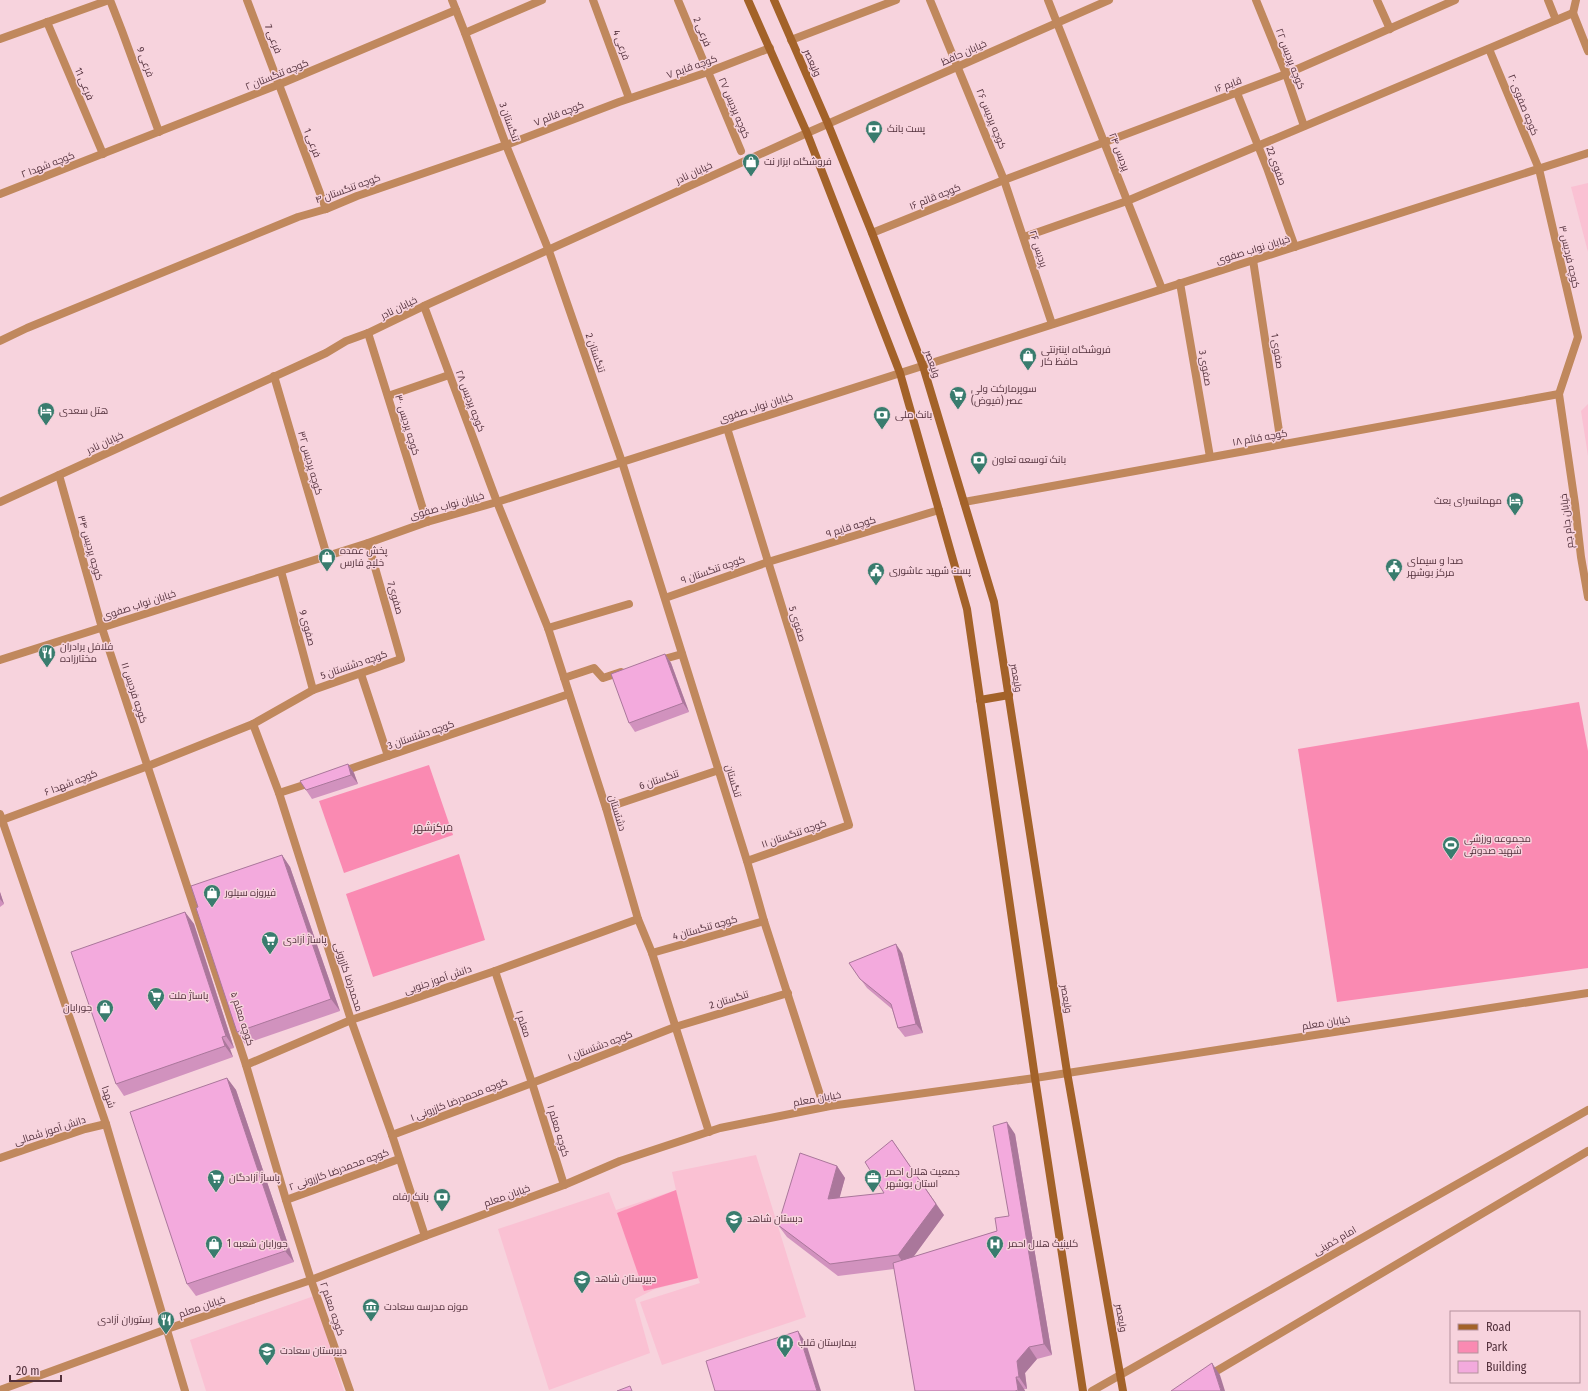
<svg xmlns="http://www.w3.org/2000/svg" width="1588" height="1391" viewBox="0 0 1588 1391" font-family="'Fira Sans Condensed',Cairo,sans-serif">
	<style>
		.built { fill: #fac1d3 }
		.green { fill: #fa8ab2 }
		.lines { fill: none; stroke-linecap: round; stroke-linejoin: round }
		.pedestrian { stroke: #c0885d; stroke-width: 8 }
		.minor { stroke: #c0885d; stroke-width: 8 }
		.tertiary { stroke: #c0885d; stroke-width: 8 }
		.secondary { stroke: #a36229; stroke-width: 8 }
		.wall { fill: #d192be }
		.shaded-wall { fill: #aa779b }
		.building { fill: #f3aadd; stroke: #aa779b }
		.labels { text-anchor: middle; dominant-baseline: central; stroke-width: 3; stroke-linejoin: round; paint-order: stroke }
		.street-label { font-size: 10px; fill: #53313c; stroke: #f7d3dd }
		.poi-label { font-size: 10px; fill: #53313c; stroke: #f7d3dd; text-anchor: start }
		.neighbourhood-label { font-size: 11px; fill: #53313c; stroke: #f7d3dd }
	</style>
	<rect width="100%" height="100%" fill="#f7d3dd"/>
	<g class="built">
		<polygon points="1588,183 1588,252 1571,187"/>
		<polygon points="1588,404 1588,456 1581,411"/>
		<polygon points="756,1155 806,1317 662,1365 640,1302 700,1283 698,1278 655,1289 635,1299 650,1353 549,1390 498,1229 609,1192 616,1210 676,1190 672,1172"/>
		<polygon points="314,1296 344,1391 206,1391 190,1340"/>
	</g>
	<g class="green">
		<polygon points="1579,702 1588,751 1588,968 1337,1002 1298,749"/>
		<polygon points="429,765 453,835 344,873 319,801"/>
		<polygon points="459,854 485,940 373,977 346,894"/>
		<polygon points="676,1190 698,1278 644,1291 617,1213"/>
	</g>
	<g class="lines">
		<g class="pedestrian">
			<polyline points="424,306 497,502"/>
			<polyline points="368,333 427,522"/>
			<polyline points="274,376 327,556"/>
			<polyline points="388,396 449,375"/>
			<polyline points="59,475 102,628"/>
			<polyline points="253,724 313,690"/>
			<polyline points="0,1158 85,1129 106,1124"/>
		</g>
		<g class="minor">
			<polyline points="110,0 122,31 159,132"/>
			<polyline points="247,0 326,209"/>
			<polyline points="452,0 465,33 506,145 549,251 622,462 747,861 764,921 824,1107"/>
			<polyline points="593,0 629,98"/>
			<polyline points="678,0 741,151"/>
			<polyline points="930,0 1004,180 1052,324"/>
			<polyline points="1048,0 1162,289"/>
			<polyline points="1256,0 1286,74 1304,126"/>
			<polyline points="1377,0 1390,29"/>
			<polyline points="1548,0 1556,20"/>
			<polyline points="1573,13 1588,51"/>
			<polyline points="1573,13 1576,0"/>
			<polyline points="47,22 103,154"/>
			<polyline points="465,33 542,0"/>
			<polyline points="0,39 109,0"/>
			<polyline points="791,40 896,0"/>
			<polyline points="1489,49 1539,169 1578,337 1559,394 1575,504 1581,557 1588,597"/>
			<polyline points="1237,93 1267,168 1295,247"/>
			<polyline points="0,194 280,84 456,10"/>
			<polyline points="872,233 1004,180 1286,74 1455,0"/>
			<polyline points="1024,237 1127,201 1573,13"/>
			<polyline points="1253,260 1281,444"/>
			<polyline points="1180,283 1210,457"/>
			<polyline points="0,341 27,328 298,217 326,209 357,196 506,145 619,102 708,72 770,48"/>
			<polyline points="727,428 849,825 747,861"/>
			<polyline points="497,502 548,628 606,808 638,919 652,953 709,1132"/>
			<polyline points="964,502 1559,394"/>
			<polyline points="281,571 313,690 401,659 368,543"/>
			<polyline points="665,598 768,562 939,510"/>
			<polyline points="102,628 246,1065 286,1200 311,1280 350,1391"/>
			<polyline points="548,628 629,604"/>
			<polyline points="657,661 682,654"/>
			<polyline points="361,674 388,756"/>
			<polyline points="564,678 594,668 603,678 621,672"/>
			<polyline points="341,772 569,694"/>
			<polyline points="279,793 313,782"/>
			<polyline points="606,808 719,770"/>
			<polyline points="2,820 148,766 253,724 279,793 351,1020 392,1135 425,1236"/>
			<polyline points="652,953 764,921"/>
			<polyline points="495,971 532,1083 564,1185"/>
			<polyline points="246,1065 351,1020 495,971 638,919"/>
			<polyline points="392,1135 532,1083 675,1027 788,993"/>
			<polyline points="286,1200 399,1159"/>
		</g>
		<g class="tertiary">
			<polyline points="0,502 326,353 346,341 368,333 424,306 807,133 1109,0"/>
			<polyline points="0,660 368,543 427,522 497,502 1588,153"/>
			<polyline points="0,814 106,1124 185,1391"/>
			<polyline points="1208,1376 1588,1151"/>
			<polyline points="0,1390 167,1329 311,1280 425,1236 564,1185 620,1161 720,1128 830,1106 1035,1078 1588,993"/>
			<polyline points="1092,1391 1588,1110"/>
		</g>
		<g class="secondary">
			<polyline points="748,0 807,133 900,373 967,609 1035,1078 1083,1391"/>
			<polyline points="774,0 828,124 872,233 923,366 994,602 1067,1072 1123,1391"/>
			<polyline points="980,700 1009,695"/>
		</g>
	</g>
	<g class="wall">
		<polygon points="665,654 671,663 689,712 635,732 629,723"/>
		<polygon points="348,764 354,773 358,784 312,799 306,790"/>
		<polygon points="282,855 290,867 340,1011 245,1044 237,1032 198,907"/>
		<polygon points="0,892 4,904 0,907"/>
		<polygon points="185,912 194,924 234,1048 230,1049 233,1057 124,1096 116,1084"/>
		<polygon points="902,953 923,1033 905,1037 898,1028 892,1009 867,988 849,963"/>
		<polygon points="227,1078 236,1090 294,1262 196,1296 187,1284"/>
		<polygon points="1015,1134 1052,1355 1037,1359 1025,1373 1027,1389 1024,1389 1025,1391 915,1391 894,1269 838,1276 787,1237 778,1225 837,1166 845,1178 839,1198 944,1215 913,1257 997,1231 1009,1216"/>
	</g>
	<g class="shaded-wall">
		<polygon points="665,654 671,663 689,712 683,703"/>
		<polygon points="348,764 354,773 358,784 351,775"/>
		<polygon points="282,855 290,867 340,1011 331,999"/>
		<polygon points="0,892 4,904 0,899"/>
		<polygon points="185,912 194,924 234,1048 226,1036"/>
		<polygon points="896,944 902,953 923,1033 916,1024"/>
		<polygon points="222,1037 230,1049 233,1057 225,1046"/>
		<polygon points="227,1078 236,1090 294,1262 285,1251"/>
		<polygon points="1007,1122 1015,1134 1052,1355 1044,1344"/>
		<polygon points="892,1140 944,1215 906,1267 898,1255"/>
		<polygon points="837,1166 845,1178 836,1211 828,1199"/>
		<polygon points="798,1331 806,1343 821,1391 817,1391"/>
		<polygon points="1029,1347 1037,1359 1025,1373 1027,1389 1019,1377 1017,1361"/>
		<polygon points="1212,1363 1220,1375 1225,1391 1221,1391"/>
		<polygon points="1016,1377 1024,1389 1025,1391 1018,1391 1018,1390"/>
	</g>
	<g class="building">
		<polygon points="665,654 683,703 629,723 611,674"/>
		<polygon points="348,764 351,775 306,790 300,781"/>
		<polygon points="282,855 331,999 237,1032 196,908 198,907 191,886"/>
		<polygon points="185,912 226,1036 222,1037 225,1046 116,1084 71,952"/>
		<polygon points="896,944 916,1024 898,1028 891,1004 860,979 849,963"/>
		<polygon points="227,1078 285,1251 187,1284 130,1112"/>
		<polygon points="1007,1122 1044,1344 1029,1347 1017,1361 1019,1377 1016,1377 1018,1390 1015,1391 915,1391 893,1263 997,1231 995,1218 1009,1216 993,1126"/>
		<polygon points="892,1140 936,1204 898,1255 830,1264 778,1225 800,1153 837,1166 828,1199 884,1193 865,1162"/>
		<polygon points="798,1331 817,1391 715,1391 706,1361"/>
		<polygon points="1212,1363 1221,1391 1171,1391"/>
		<polygon points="630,1386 632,1391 617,1391"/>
	</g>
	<defs>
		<symbol id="bank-pin" viewBox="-11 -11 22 30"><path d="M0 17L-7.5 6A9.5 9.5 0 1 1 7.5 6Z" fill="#397c6e" stroke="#f7d3dd"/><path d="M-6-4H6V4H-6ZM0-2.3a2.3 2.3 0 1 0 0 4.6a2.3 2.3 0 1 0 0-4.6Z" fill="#fff"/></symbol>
		<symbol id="shop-pin" viewBox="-11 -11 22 30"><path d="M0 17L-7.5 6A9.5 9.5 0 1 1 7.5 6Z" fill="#397c6e" stroke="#f7d3dd"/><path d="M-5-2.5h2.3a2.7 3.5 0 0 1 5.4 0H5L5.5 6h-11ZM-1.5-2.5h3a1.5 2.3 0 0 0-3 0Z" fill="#fff"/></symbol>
		<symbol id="supermarket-pin" viewBox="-11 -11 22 30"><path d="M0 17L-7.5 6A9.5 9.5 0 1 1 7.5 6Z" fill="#397c6e" stroke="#f7d3dd"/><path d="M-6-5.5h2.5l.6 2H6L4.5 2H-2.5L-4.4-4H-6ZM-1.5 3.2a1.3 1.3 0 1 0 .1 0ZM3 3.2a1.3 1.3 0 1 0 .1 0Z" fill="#fff"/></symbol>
		<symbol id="hotel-pin" viewBox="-11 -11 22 30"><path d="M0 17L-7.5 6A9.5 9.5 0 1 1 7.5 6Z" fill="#397c6e" stroke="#f7d3dd"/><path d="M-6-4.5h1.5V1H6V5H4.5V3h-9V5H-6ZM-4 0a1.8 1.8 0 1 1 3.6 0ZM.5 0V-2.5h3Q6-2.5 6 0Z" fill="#fff"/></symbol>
		<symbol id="civic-pin" viewBox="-11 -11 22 30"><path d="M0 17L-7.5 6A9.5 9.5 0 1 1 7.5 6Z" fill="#397c6e" stroke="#f7d3dd"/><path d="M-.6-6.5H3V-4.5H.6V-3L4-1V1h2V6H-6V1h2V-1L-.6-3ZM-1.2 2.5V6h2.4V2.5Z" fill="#fff"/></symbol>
		<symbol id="restaurant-pin" viewBox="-11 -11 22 30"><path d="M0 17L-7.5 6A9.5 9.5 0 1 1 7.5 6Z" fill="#397c6e" stroke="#f7d3dd"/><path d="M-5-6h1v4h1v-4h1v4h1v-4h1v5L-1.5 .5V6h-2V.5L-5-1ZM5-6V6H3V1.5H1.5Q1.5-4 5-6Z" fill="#fff"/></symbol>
		<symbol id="stadium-pin" viewBox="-11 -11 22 30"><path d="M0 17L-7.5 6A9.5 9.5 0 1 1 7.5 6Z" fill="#397c6e" stroke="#f7d3dd"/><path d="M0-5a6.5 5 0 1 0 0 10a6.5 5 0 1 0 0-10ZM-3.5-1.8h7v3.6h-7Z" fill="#fff"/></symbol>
		<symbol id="office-pin" viewBox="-11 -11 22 30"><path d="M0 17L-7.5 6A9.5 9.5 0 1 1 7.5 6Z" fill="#397c6e" stroke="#f7d3dd"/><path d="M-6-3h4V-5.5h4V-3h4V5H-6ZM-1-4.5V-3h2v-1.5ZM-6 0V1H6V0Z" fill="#fff"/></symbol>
		<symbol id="school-pin" viewBox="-11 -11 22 30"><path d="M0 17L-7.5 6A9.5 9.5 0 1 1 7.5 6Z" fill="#397c6e" stroke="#f7d3dd"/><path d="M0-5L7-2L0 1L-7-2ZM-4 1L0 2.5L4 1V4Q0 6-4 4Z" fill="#fff"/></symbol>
		<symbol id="hospital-pin" viewBox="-11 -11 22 30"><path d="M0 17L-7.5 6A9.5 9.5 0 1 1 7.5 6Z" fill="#397c6e" stroke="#f7d3dd"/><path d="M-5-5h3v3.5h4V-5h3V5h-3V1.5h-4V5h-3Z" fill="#fff"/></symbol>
		<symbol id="museum-pin" viewBox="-11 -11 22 30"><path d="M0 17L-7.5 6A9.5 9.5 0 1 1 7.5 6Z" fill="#397c6e" stroke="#f7d3dd"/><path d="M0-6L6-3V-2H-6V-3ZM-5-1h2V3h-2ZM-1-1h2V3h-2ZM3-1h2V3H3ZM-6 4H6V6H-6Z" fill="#fff"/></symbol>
	</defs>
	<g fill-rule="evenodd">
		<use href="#bank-pin" x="864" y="119" width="20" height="27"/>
		<use href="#shop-pin" x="741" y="152" width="20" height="27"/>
		<use href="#shop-pin" x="1018" y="346" width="20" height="27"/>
		<use href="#supermarket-pin" x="948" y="385" width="20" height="27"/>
		<use href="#hotel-pin" x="36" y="401" width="20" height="27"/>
		<use href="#bank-pin" x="872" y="405" width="20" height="27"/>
		<use href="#bank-pin" x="969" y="450" width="20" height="27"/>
		<use href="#hotel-pin" x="1505" y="491" width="20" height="27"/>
		<use href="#shop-pin" x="317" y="547" width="20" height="27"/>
		<use href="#civic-pin" x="1384" y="557" width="20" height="27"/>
		<use href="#civic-pin" x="866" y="561" width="20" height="27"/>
		<use href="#restaurant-pin" x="37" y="643" width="20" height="27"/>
		<use href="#stadium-pin" x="1441" y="835" width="20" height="27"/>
		<use href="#shop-pin" x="202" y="883" width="20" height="27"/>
		<use href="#supermarket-pin" x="260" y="930" width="20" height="27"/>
		<use href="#supermarket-pin" x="146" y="986" width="20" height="27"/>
		<use href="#shop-pin" x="95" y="998" width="20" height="27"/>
		<use href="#supermarket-pin" x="206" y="1168" width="20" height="27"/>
		<use href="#office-pin" x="863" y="1168" width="20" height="27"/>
		<use href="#bank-pin" x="432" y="1187" width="20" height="27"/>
		<use href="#school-pin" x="724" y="1209" width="20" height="27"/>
		<use href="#shop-pin" x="204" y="1234" width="20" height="27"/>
		<use href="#hospital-pin" x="985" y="1234" width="20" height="27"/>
		<use href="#school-pin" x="572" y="1269" width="20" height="27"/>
		<use href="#museum-pin" x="361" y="1297" width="20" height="27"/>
		<use href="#restaurant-pin" x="156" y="1310" width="20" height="27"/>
		<use href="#hospital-pin" x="775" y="1333" width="20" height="27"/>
		<use href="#school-pin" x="257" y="1341" width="20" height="27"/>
	</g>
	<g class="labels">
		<g class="street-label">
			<text transform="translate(702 32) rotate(67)">فرعی 2</text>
			<text transform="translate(273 39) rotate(69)">فرعی 7</text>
			<text transform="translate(621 45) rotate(70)">فرعی 4</text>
			<text transform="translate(964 53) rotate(-24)">خیابان حافظ</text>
			<text transform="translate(1290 59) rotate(69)">کوچه پردیس ۲۲</text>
			<text transform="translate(145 62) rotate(70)">فرعی 9</text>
			<text transform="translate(812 63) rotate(66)">ولیعصر</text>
			<text transform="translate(692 67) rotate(-19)">کوچه قایم ۷</text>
			<text transform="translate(277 75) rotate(-22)">کوچه تنگستان ۲</text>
			<text transform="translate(84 84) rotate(67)">فرعی 11</text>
			<text transform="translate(1228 85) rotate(-20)">قایم ۱۶</text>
			<text transform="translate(1523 105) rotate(68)">کوچه صفوی ۲۰</text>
			<text transform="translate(734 108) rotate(67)">کوچه پردیس ۲۷</text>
			<text transform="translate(559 114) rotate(-21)">کوچه قائم ۷</text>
			<text transform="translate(991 119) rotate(68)">کوچه پردیس ۲۶</text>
			<text transform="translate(509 122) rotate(70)">تنگستان 3</text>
			<text transform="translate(312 143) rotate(69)">فرعی 1</text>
			<text transform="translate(1119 152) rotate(69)">پردیس ۲۴</text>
			<text transform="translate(48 165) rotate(-21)">کوچه شهدا ۲</text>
			<text transform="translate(1276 166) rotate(70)">صفوی 22</text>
			<text transform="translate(694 173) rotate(-25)">خیابان نادر</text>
			<text transform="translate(348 189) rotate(-20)">کوچه تنگستان ۴</text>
			<text transform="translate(935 197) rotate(-22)">کوچه قائم ۱۶</text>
			<text transform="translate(1038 249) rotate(72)">پردیس ۲۶</text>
			<text transform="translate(1253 250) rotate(-17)">خیابان نواب صفوی</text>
			<text transform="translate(1569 257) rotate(77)">کوچه فردیس ۳</text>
			<text transform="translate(399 308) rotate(-26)">خیابان نادر</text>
			<text transform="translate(1277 351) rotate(81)">صفوی 1</text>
			<text transform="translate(595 353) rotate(71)">تنگستان 2</text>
			<text transform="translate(932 364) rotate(71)">ولیعصر</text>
			<text transform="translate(1205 368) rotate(80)">صفوی 3</text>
			<text transform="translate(470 401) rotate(69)">کوچه پردیس ۲۸</text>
			<text transform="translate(756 408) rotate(-18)">خیابان نواب صفوی</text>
			<text transform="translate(407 425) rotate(73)">کوچه پردیس ۳۰</text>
			<text transform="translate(1260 438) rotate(-10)">کوچه قائم ۱۸</text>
			<text transform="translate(105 443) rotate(-25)">خیابان نادر</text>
			<text transform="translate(310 463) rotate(74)">کوچه پردیس ۳۲</text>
			<text transform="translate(447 506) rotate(-16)">خیابان نواب صفوی</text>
			<text transform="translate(1567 521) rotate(-97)">خیابان جام جم</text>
			<text transform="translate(851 527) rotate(-17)">کوچه قایم ۹</text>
			<text transform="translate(90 548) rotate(74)">کوچه پردیس ۳۴</text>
			<text transform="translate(713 570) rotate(-19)">کوچه تنگستان ۹</text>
			<text transform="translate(395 598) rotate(74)">صفوی7</text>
			<text transform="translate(139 605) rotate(-18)">خیابان نواب صفوی</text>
			<text transform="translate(797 624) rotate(73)">صفوی 5</text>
			<text transform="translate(307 628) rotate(75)">صفوی 9</text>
			<text transform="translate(354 665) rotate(-19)">کوچه دشتستان 5</text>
			<text transform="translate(1016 678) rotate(81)">ولیعصر</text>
			<text transform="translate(134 693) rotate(72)">کوچه فردیس ۱۱</text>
			<text transform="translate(421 735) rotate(-19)">کوچه دشتستان 3</text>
			<text transform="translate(659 780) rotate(-19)">تنگستان 6</text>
			<text transform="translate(733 781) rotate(73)">تنگستان</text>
			<text transform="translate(71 783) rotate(-21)">کوچه شهدا ۶</text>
			<text transform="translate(617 813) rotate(73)">دشتستان</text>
			<text transform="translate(794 834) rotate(-19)">کوچه تنگستان ۱۱</text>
			<text transform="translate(705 928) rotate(-16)">کوچه تنگستان 4</text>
			<text transform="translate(348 977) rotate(72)">محمدرضا کازرونی</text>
			<text transform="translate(438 980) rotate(-19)">دانش آموز جنوبی</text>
			<text transform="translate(1066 999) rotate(81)">ولیعصر</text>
			<text transform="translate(729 1000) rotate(-17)">تنگستان 2</text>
			<text transform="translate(242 1019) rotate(72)">کوچه معلم ۵</text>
			<text transform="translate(1326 1023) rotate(-9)">خیابان معلم</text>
			<text transform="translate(523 1024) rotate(71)">معلم ۱</text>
			<text transform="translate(600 1046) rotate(-21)">کوچه دشتستان ۱</text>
			<text transform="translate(108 1097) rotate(71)">شهدا</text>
			<text transform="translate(817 1099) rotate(-10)">خیابان معلم</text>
			<text transform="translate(459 1100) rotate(-21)">کوچه محمدرضا کازرونی ۱</text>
			<text transform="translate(50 1131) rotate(-18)">دانش آموز شمالی</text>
			<text transform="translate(558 1131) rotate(73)">کوچه معلم ۱</text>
			<text transform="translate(339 1170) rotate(-20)">کوچه محمدرضا کازرونی ۲</text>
			<text transform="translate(507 1196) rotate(-20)">خیابان معلم</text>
			<text transform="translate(1335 1241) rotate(-30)">امام خمینی</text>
			<text transform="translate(202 1307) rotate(-19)">خیابان معلم</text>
			<text transform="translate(332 1309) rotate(71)">کوچه معلم ۲</text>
			<text transform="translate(1121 1318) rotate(80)">ولیعصر</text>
		</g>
		<g class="poi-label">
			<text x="887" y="129">پست بانک</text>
			<text x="764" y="162">فروشگاه ابزار نت</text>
			<text x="1041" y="350">فروشگاه اینترنتی<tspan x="1041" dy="12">حافظ کار</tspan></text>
			<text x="971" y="389">سوپرمارکت ولی<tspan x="971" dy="12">عصر (فیوض)</tspan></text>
			<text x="59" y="411">هتل سعدی</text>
			<text x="895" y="415">بانک ملی</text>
			<text x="992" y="460">بانک توسعه تعاون</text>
			<text x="1502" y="501" text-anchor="end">مهمانسرای بعث</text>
			<text x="340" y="551">پخش عمده<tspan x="340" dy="12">خلیج فارس</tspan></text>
			<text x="1407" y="561">صدا و سیمای<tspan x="1407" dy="12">مرکز بوشهر</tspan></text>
			<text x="889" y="571">پست شهید عاشوری</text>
			<text x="60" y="647">فلافل برادران<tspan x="60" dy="12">مختارزاده</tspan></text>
			<text x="1464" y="839">مجموعه ورزشی<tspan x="1464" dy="12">شهید صدوقی</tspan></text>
			<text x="225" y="893">فیروزه سیلور</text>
			<text x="283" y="940">پاساژ آزادی</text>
			<text x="169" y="996">پاساژ ملت</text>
			<text x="92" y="1008" text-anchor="end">جورابان</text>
			<text x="886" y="1172">جمعیت هلال احمر<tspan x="886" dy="12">استان بوشهر</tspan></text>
			<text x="229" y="1178">پاساژ آزادگان</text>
			<text x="429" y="1197" text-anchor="end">بانک رفاه</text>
			<text x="747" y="1219">دبستان شاهد</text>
			<text x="227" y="1244">جورابان شعبه 1</text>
			<text x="1008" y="1244">کلینیک هلال احمر</text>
			<text x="595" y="1279">دبیرستان شاهد</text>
			<text x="384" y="1307">موزه مدرسه سعادت</text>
			<text x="153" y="1320" text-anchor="end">رستوران آزادی</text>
			<text x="798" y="1343">بیمارستان قلب</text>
			<text x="280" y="1351">دبیرستان سعادت</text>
		</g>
		<g class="neighbourhood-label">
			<text x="433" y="827">مرکزشهر</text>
		</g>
	</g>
	<rect x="1450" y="1311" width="130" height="72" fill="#f7d3dd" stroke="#b5929d"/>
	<rect x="1458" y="1324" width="20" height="6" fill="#a36229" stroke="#b5929d"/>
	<text x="1486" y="1331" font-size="12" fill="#53313c">Road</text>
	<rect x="1458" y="1341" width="20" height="12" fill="#fa8ab2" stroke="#b5929d"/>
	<text x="1486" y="1351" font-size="12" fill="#53313c">Park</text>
	<rect x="1458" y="1361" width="20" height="12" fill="#f3aadd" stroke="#b5929d"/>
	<text x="1486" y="1371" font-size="12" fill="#53313c">Building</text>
	<path d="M10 1375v6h51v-6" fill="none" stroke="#53313c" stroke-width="2"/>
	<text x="16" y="1375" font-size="12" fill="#53313c" stroke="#f7d3dd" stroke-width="3" paint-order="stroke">20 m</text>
</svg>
